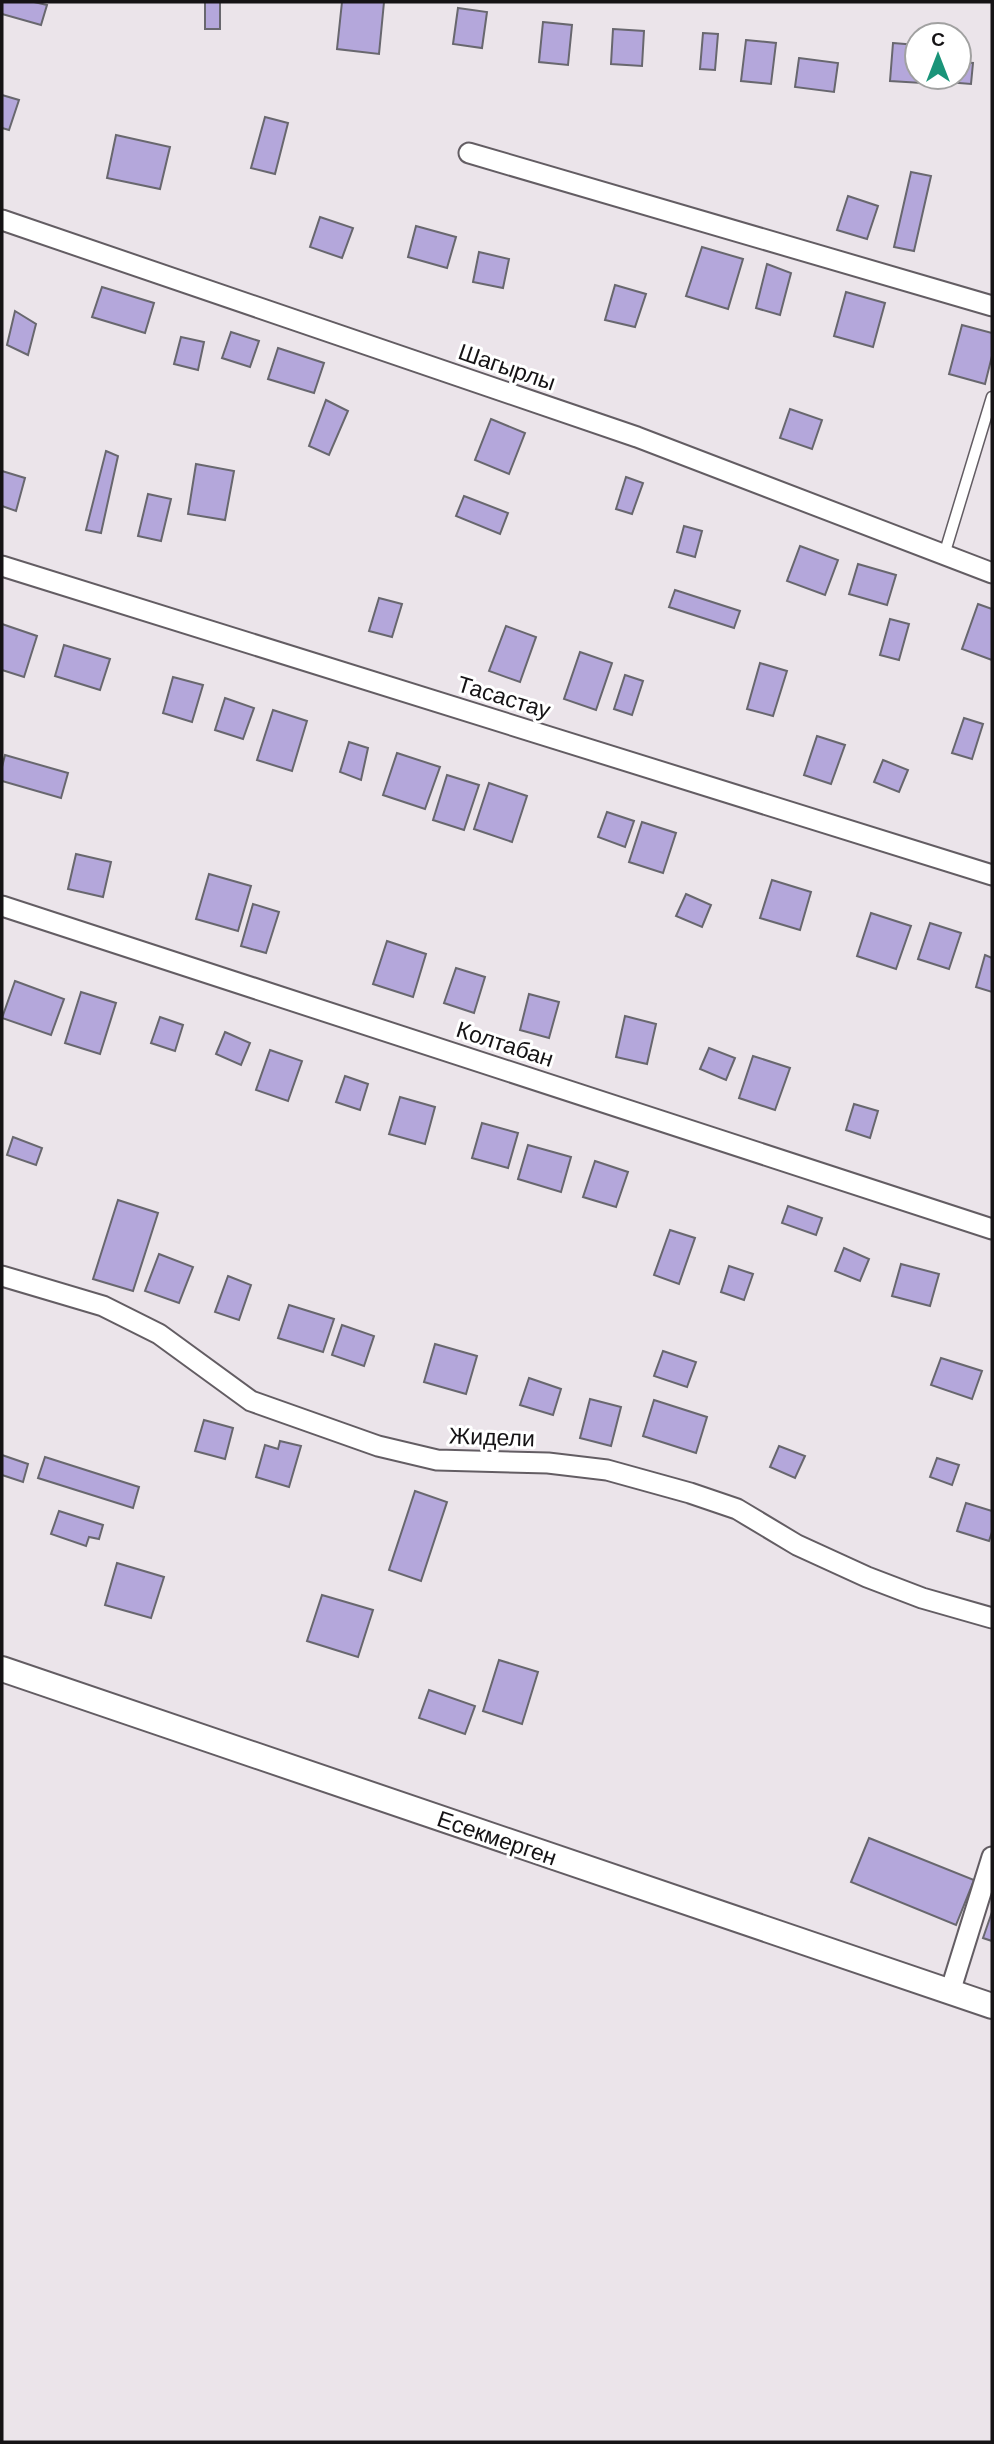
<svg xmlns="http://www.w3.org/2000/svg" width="994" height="2444" viewBox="0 0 994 2444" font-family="Arial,sans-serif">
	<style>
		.building { fill: #b4a7db; stroke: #68676e; stroke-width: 2 }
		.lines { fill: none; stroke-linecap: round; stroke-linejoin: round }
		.service-casing { stroke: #635d63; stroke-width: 13 }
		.minor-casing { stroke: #635d63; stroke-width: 23 }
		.tertiary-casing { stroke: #635d63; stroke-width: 28 }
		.service { stroke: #fff; stroke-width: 10 }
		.minor { stroke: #fff; stroke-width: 19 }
		.tertiary { stroke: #fff; stroke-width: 24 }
		.labels { text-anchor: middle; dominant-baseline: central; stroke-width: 6; stroke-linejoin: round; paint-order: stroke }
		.street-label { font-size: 23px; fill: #151315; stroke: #fff }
	</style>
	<rect width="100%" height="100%" fill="#ebe4ea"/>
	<g class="building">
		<polygon points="2,2 34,2 47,5 41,25 2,14"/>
		<rect x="205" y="2" width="15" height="27"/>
		<polygon points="342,2 384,2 379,54 337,49"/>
		<polygon points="458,8 487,12 482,48 453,44"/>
		<polygon points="543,22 572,25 568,65 539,62"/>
		<polygon points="613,29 644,31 642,66 611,64"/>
		<polygon points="703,33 718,34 715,70 700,69"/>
		<polygon points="746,40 776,43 771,84 741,81"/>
		<polygon points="893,43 917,45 917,77 922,77 922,83 890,81"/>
		<polygon points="799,58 838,63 834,92 795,87"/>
		<polygon points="959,62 973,63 971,84 934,81 934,77 959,77"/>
		<polygon points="2,95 19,100 9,130 2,128"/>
		<polygon points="265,117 288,123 275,174 251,168"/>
		<polygon points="116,135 170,147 160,189 107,178"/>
		<polygon points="911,172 931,176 914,251 894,247"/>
		<polygon points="848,196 878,206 867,239 837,230"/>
		<polygon points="320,217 353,228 342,258 310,247"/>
		<polygon points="416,226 456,237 447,268 408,257"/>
		<polygon points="702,247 743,259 728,309 686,296"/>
		<polygon points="479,252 509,259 503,288 473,282"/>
		<polygon points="767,264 791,273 780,315 756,308"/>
		<polygon points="615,285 646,294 635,327 605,320"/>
		<polygon points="102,287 154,303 145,333 92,317"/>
		<polygon points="846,292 885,303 873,347 834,336"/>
		<polygon points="15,311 36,324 28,355 7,345"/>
		<polygon points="962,325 992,333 992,356 985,384 949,374"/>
		<polygon points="231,332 259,341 250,367 222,358"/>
		<polygon points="181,337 204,342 198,370 174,364"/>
		<polygon points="278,348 324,363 314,393 268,379"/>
		<polygon points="326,400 348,411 329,455 309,446"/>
		<polygon points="790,409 822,420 812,449 780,438"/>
		<polygon points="491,419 525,433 509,474 475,460"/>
		<polygon points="106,451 118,456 101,533 86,530"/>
		<polygon points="196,464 234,471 225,520 188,514"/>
		<polygon points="2,471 25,478 16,511 2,506"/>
		<polygon points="626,477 643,483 632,514 616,509"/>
		<polygon points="148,494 171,499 161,541 138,536"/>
		<polygon points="464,496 508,513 500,534 456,516"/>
		<polygon points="684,526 702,531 695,557 677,552"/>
		<polygon points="800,546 838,560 825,595 787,581"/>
		<polygon points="858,564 896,575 887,605 849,594"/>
		<polygon points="675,590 740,611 734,628 669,607"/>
		<polygon points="379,598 402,604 392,637 369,631"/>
		<polygon points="978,604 992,609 992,660 962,649"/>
		<polygon points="890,619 909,624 899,660 880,655"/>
		<polygon points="2,624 37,636 24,677 2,670"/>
		<polygon points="506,626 536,637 520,682 489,671"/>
		<polygon points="64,645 110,659 100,690 55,676"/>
		<polygon points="580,652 612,663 596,710 564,699"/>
		<polygon points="760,663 787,671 773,716 747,709"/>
		<polygon points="625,675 643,681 632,715 614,709"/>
		<polygon points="173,677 203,685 192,722 163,713"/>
		<polygon points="225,698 254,708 243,739 215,730"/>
		<polygon points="273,710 307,721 292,771 257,760"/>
		<polygon points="964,718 983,724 972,759 952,753"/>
		<polygon points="817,736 845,745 831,784 804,775"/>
		<polygon points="349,742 368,748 361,780 340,772"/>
		<polygon points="397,753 440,767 425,809 383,795"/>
		<polygon points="5,755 68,773 61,798 2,781 2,767"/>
		<polygon points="883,760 908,770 899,792 874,782"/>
		<polygon points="447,775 479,785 464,830 433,820"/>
		<polygon points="489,783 527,796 512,842 474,829"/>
		<polygon points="607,812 634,821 625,847 598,837"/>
		<polygon points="642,822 676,833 663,873 629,862"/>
		<polygon points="76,854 111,862 103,897 68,889"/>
		<polygon points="209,874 251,886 238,931 196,919"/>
		<polygon points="772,880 811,892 800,930 760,918"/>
		<polygon points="686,894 711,905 702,927 676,916"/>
		<polygon points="253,904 279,912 266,953 241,946"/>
		<polygon points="871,913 911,926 896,969 857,956"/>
		<polygon points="930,923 961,933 949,969 918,959"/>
		<polygon points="387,941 426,954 413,997 373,984"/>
		<polygon points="985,955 992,958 992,992 976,987"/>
		<polygon points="456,968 485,977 474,1013 444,1003"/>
		<polygon points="15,981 64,999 51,1035 2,1018"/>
		<polygon points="81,992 116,1003 100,1054 65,1043"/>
		<polygon points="529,994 559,1002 549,1038 520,1030"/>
		<polygon points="625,1016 656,1024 647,1064 616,1057"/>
		<polygon points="160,1017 183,1025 175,1051 151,1043"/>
		<polygon points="225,1032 250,1043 241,1065 216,1054"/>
		<polygon points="709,1048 735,1058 726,1080 700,1069"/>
		<polygon points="270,1050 302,1061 288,1101 256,1090"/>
		<polygon points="753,1056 790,1068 775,1110 739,1098"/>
		<polygon points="345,1076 368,1084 360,1110 336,1102"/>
		<polygon points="400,1097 435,1107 425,1144 389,1134"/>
		<polygon points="854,1104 878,1111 870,1138 846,1130"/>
		<polygon points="482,1123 518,1133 508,1168 472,1158"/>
		<polygon points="13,1137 42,1148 36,1165 7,1155"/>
		<polygon points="528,1145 571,1157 561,1192 518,1179"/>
		<polygon points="595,1161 628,1172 616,1207 583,1197"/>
		<polygon points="118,1200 158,1213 133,1291 93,1279"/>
		<polygon points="788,1206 822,1218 816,1235 782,1223"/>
		<polygon points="670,1230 695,1238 679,1284 654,1275"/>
		<polygon points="844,1248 869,1259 860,1281 835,1271"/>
		<polygon points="159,1254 193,1267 179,1303 145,1291"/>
		<polygon points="901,1264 939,1274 930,1306 892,1296"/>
		<polygon points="729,1266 753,1274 744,1300 721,1292"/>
		<polygon points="228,1276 251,1285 239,1320 215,1312"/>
		<polygon points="289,1305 334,1319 323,1352 278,1338"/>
		<polygon points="342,1325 374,1336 364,1366 332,1355"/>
		<polygon points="435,1344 477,1356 466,1394 424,1382"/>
		<polygon points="663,1351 696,1362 687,1387 654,1376"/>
		<polygon points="941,1358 982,1371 972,1399 931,1385"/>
		<polygon points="529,1378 561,1389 553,1415 520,1405"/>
		<polygon points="590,1399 621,1407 611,1446 580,1438"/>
		<polygon points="654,1400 707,1417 696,1453 643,1436"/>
		<polygon points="204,1420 233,1428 225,1459 195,1451"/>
		<polygon points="280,1441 301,1446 289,1487 256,1477 265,1445 278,1449"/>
		<polygon points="779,1446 805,1456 795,1478 770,1467"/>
		<polygon points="2,1455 28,1464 23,1482 2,1475"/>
		<polygon points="45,1457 139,1487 133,1508 38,1478"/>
		<polygon points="937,1458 959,1465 952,1485 930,1477"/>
		<polygon points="415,1491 447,1502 421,1581 389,1570"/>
		<polygon points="966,1503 992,1511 992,1532 989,1541 957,1531"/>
		<polygon points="59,1511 103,1525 99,1539 89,1537 86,1546 51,1534"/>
		<polygon points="117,1563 164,1577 151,1618 105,1605"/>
		<polygon points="322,1595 373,1610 358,1657 307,1641"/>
		<polygon points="499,1660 538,1672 522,1724 483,1711"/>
		<polygon points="429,1690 475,1706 465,1734 419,1718"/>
		<polygon points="869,1838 974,1880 956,1925 851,1882"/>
		<polygon points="992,1912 992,1941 983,1938"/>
	</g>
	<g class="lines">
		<defs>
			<polyline id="service" points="944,555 992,397"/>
			<g id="minor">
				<polyline points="469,153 992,306"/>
				<polyline points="2,220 637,437 992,573"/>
				<polyline points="2,566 992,875"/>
				<polyline points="2,906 992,1229"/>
				<polyline points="2,1276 103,1306 159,1334 251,1401 378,1446 437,1460 548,1463 607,1470 690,1493 737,1509 797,1545 867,1577 922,1598 992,1618"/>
				<polyline points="950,1992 992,1857"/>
			</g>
			<polyline id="tertiary" points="2,1669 992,2006"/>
		</defs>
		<use href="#service" class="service-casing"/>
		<use href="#minor" class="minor-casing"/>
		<use href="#tertiary" class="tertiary-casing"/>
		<use href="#service" class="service"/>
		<use href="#minor" class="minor"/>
		<use href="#tertiary" class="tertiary"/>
	</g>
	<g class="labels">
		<g class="street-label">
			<text transform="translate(507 367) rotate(19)">Шагырлы</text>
			<text transform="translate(504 697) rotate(17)">Тасастау</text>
			<text transform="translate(505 1044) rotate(18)">Колтабан</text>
			<text transform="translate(492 1437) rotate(2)">Жидели</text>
			<text transform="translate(497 1838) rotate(19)">Eсекмерген</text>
		</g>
	</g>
	<rect width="994" height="2444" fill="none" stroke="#151315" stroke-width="7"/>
	<g transform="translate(938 56)"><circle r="33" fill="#ffffff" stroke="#a1a1a1" stroke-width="2"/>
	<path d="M0-5L12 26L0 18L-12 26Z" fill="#1a9479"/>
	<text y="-10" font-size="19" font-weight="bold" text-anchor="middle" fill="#151315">С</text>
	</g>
</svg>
